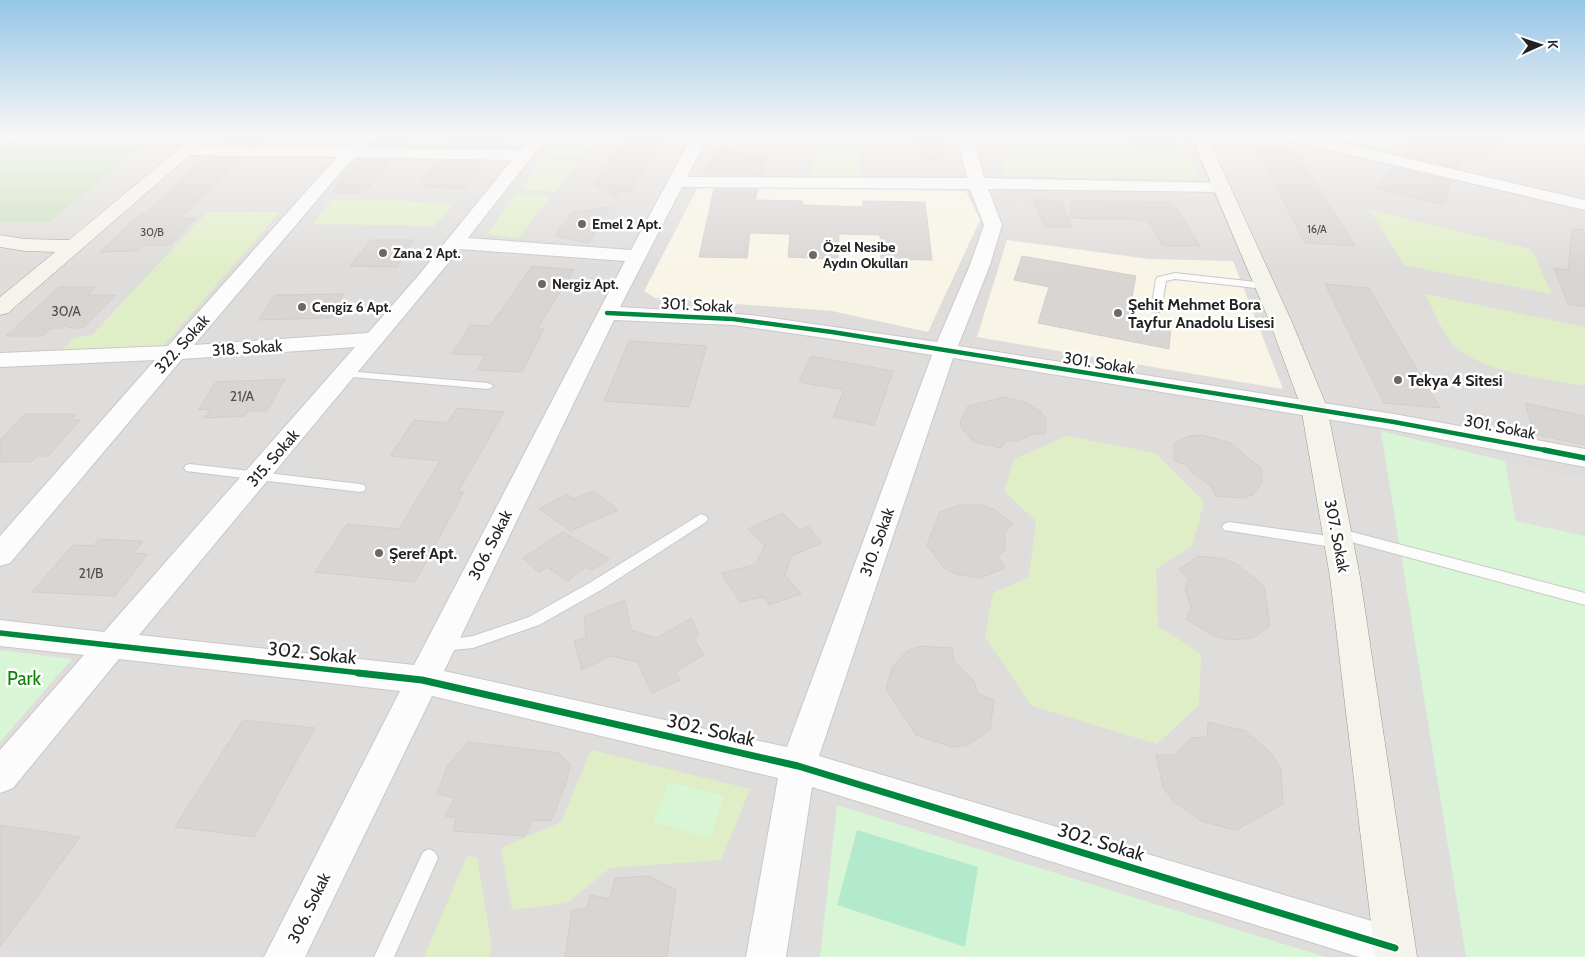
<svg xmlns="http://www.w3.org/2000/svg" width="1585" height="957" viewBox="0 0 1585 957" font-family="Cabin,sans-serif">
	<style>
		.residential { fill: #dfdddc }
		.education { fill: #f8f5e7 }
		.grass { fill: #e0eec7 }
		.forest { fill: #cddfbe }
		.park { fill: #d8f6d5 }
		.pitch { fill: #b3e9cd }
		.parking { fill: #e0dfde }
		.building { fill: #d8d5d3; stroke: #d3cecb }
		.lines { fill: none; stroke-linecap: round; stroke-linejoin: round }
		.lane-casing { stroke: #c9c8c6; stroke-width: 2 }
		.street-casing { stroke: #c9c8c6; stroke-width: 2 }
		.secondary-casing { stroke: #9c9a80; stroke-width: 1 }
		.lane { fill: #fdfcfc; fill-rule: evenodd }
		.street { fill: #fdfcfc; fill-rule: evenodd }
		.secondary { fill: #f5f4ec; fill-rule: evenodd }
		.cycleway-far2-casing { stroke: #fff; stroke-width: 7 }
		.cycleway-far1-casing { stroke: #fff; stroke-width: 9 }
		.cycleway-casing { stroke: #fff; stroke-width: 10 }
		.cycleway-far2 { stroke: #00873e; stroke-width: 4.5 }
		.cycleway-far1 { stroke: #00873e; stroke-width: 5.5 }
		.cycleway { stroke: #00873e; stroke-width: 7 }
		.poi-dot { fill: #6a6968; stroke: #fff; stroke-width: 2 }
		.labels { text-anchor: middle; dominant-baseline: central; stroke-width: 5; stroke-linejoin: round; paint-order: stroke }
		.far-number-label { font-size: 11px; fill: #504f4e }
		.far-poi-label { font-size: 14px; font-weight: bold; fill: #222; stroke: #fff; text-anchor: start }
		.number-label { font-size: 14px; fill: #504f4e }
		.poi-label { font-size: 16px; font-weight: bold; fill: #222; stroke: #fff; text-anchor: start }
		.street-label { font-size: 16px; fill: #222; stroke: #fff }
		.near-street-label { font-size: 19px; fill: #222; stroke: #fff }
		.near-park-label { font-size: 19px; fill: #078604; stroke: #fff }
	</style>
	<rect width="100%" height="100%" fill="#f0edea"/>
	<rect class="residential" x="0" y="136" width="1585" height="821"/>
	<g class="education">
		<polygon points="704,186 966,191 980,220 928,332 832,311 655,298 644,291 697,189"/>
		<polygon points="1007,240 1149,259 1233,261 1283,389 977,337"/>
	</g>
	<g class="grass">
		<polygon points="561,136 593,136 580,157 547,155"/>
		<polygon points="820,136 860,136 860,177 810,176"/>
		<polygon points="1333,136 1396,136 1385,148"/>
		<polygon points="1001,157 1188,158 1201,179 1006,176"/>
		<polygon points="541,159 579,160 555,192 522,189"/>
		<polygon points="517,193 551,196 518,238 487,234"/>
		<polygon points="331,200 394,200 452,205 435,226 313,224"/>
		<polygon points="1370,210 1531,249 1552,294 1404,265"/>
		<polygon points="207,212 280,212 163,346 62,350 74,338 92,335"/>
		<path d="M1425,294L1585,327V386C1548,379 1476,372 1451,342C1441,330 1433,308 1425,294Z"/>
		<polygon points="1067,436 1155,453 1204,502 1192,546 1156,569 1158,626 1201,654 1199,705 1157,744 1032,706 985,637 993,593 1029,577 1036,521 1004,491 1014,459"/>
		<polygon points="591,750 750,789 721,860 610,868 567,903 512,910 501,848 561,822"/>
		<polygon points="467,856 477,858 492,947 489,957 424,957"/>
	</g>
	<polygon class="forest" points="32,136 157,136 49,222 0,221 0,147"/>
	<g class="park">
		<polygon points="1381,431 1505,461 1516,520 1585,536 1585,957 1466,957"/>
		<polygon points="0,650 72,659 0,742"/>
		<polygon points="669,782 724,796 710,838 653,822"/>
		<polygon points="837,805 1325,957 820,957"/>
	</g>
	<polygon class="pitch" points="857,830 978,867 965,947 837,905"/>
	<polygon class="parking" points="1505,461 1585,479 1585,536 1516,521"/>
	<g class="building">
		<polygon points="233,136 264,136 255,146 224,145"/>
		<polygon points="378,136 408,136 400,147 369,146"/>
		<polygon points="459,136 503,136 493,148 449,147"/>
		<polygon points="632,136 664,136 630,192 619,192 615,198 593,184 623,143 626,143"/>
		<polygon points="917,136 938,136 945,159 921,159"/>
		<polygon points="1130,136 1167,136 1180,154 1141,154"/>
		<polygon points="1418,136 1506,136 1481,162 1461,157 1457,168 1402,155"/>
		<polygon points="716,150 767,156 762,175 704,174"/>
		<polygon points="1256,150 1296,152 1355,246 1305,243"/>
		<polygon points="212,157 243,158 180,218 196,218 170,245 143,245 137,251 100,252 141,213 146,213 200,161 209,161"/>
		<polygon points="358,159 391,160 369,188 366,188 363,193 331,193"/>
		<polygon points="438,160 482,161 477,167 481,167 465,189 422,186 425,182 420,181"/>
		<polygon points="1393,167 1452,181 1443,205 1376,189"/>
		<polygon points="714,189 758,189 755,200 802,201 803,205 862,207 863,201 925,202 932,260 881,259 880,235 839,234 838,259 788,257 790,234 750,233 747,258 699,257"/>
		<polygon points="1033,200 1062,201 1071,227 1045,227"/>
		<polygon points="1070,201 1172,202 1200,246 1163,246 1148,220 1070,218"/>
		<polygon points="610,207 589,243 555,236 572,212"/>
		<polygon points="1572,229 1585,230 1585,307 1568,304 1554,268 1568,270"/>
		<polygon points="371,240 414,240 397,267 350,266"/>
		<polygon points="1022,256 1136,276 1128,317 1171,325 1169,349 1038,323 1049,287 1014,280"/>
		<polygon points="532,266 574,270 537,329 544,329 522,372 477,370 485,355 452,354 470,325 490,326"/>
		<polygon points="1325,284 1369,288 1440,408 1384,403"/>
		<polygon points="59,287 95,287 88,295 116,295 83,328 69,328 66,325 62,328 51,328 43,336 6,336"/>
		<polygon points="344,294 330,318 258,320 275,295"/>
		<polygon points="629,341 707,346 689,407 604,401"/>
		<polygon points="811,356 893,371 874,425 833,417 844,390 799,382"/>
		<polygon points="285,379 267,411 248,411 245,416 204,418 210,409 198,410 216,382"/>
		<polygon points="1005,397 1025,402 1041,412 1046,419 1046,434 1033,434 1017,441 1006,441 1001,448 974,442 962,429 960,421 968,406"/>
		<polygon points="1525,403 1585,416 1585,445 1534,434"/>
		<polygon points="457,408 504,412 458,492 464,492 415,582 315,572 347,524 399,529 440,461 390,456 414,420 447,423"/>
		<polygon points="25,414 76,414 71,420 80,420 48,456 37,456 31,462 0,462 0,440"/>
		<polygon points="1201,435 1229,442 1262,469 1262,484 1253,495 1242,498 1216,496 1211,486 1192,473 1188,465 1174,461 1174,443 1189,436"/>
		<polygon points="594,491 618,510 571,531 539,509 567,494 573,499"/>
		<polygon points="959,505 981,505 994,509 1013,524 1005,532 1005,549 998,557 1005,568 980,578 955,574 943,567 927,545 940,512"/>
		<polygon points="783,513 800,530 808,526 822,543 791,556 785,575 801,594 769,605 763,597 740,602 721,573 755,565 765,546 748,529"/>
		<polygon points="563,532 609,559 592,570 586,567 568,581 547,567 539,573 523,558"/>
		<polygon points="99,539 143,541 134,553 148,554 115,596 32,592 73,545 93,546"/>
		<polygon points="1199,556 1224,559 1238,565 1264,586 1270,626 1253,638 1229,640 1213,636 1186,619 1191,608 1185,589 1189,580 1179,569"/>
		<polygon points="625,600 631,630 657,638 691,618 699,634 693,637 704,655 675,672 680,680 652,693 637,662 611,656 582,670 574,641 586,637 584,617"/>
		<polygon points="922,646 952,648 954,662 974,681 978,694 994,700 990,730 968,745 952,747 916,735 886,689 892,667 908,650"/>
		<polygon points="243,720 315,728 254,837 175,827"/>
		<polygon points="1208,722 1246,731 1272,754 1281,769 1283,804 1236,830 1203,822 1174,802 1163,787 1156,755 1174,755 1191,738 1207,737"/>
		<polygon points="468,742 559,753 570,764 566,783 551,821 533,820 525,836 453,831 456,818 445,816 455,798 437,794 448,765"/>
		<polygon points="0,825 80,837 0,947"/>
		<polygon points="649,876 676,890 667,957 565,957 572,910 587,908 590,895 610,899 615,878"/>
	</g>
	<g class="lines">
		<defs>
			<g id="lane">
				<polygon points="1175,273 1265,283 1270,286 1265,289 1175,279 1166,281 1161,310 1160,312 1152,312 1151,310 1156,279 1158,277"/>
				<polygon points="345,371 488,383 494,386 488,389 341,376 340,374"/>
				<polygon points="190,464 360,484 364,485 366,488 364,491 360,492 186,471 184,468 186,465"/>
				<polygon points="701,514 706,516 708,519 706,522 601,590 539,625 473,648 442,651 437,649 435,645 437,641 473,636 529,617 591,582"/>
				<polygon points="1229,522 1336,537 1330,533 1332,530 1337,528 1585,593 1585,605 1344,540 1346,543 1344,547 1339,548 1224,530 1222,527 1224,524"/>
				<polygon points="429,849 435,852 438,858 394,957 374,957 423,852"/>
			</g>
			<g id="street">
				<polygon points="0,136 19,136 17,139 0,145"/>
				<path d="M359,136H376L365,148L520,150L532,136H548L468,238L631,250L692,136H708L687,177L967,178L957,136H973L984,178L1228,183L1231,187L1228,191L1222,192L988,189L1002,225L990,265L958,346L1394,414L1585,449V467L1394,430L953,358L819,756L1395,928L1409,934L1415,948L1412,957H1359L812,787L786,957H746L778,778L432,696L305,957H264L400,691L119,659L13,788L0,793V750L84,655L0,646V620L104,632L355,347L182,359L10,563L0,566V536L155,360L0,367V353L168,346L337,157L185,155L179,153L177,150L179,147L347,148ZM355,157L512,160L418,276L368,333L194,345L340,173ZM682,187L970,189L984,225L970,265L937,342L751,315L620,307ZM460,249L625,261L414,665L139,635ZM614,320L733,325L832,339L932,355L787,747L444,671Z"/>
				<polygon points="1284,136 1312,136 1585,200 1585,210 1292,141 1286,139"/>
			</g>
			<g id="secondary">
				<polygon points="194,136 212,136 8,313 0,315 0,297 55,252 25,251 0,247 0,235 25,239 69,240"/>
				<polygon points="1191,136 1207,136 1291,320 1327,407 1360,577 1417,957 1375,957 1330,577 1301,407 1269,320"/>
			</g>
		</defs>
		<use href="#lane" class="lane-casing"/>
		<use href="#street" class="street-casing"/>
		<use href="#secondary" class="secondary-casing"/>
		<use href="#lane" class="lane"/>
		<use href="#street" class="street"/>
		<use href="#secondary" class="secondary"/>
		<defs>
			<polyline id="cycleway-far2" points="607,313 733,319 832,332 1394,422 1550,451"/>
			<g id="cycleway-far1">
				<polyline points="1544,450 1585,458"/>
				<polyline points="0,633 370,674"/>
			</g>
			<polyline id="cycleway" points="358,673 422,680 798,766 1395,948"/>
		</defs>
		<use href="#cycleway-far2" class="cycleway-far2-casing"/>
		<use href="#cycleway-far1" class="cycleway-far1-casing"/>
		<use href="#cycleway" class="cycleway-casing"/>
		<use href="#cycleway-far2" class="cycleway-far2"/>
		<use href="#cycleway-far1" class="cycleway-far1"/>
		<use href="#cycleway" class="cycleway"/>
	</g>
	<linearGradient id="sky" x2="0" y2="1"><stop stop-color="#96c6e7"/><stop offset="0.5" stop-color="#f8f7f6"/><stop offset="1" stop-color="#f8f7f6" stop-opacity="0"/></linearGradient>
	<rect width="1585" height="270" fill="url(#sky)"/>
	<g class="poi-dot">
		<circle cx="582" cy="224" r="5"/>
		<circle cx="383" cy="253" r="5"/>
		<circle cx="813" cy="255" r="5"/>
		<circle cx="542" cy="284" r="5"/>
		<circle cx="302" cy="307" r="5"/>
		<circle cx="1118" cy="313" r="5"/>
		<circle cx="1398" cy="380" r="5"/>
		<circle cx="379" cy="553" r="5"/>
	</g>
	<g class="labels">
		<g class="far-number-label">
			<text x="1317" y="229">16/A</text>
			<text x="152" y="232">30/B</text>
		</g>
		<g class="far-poi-label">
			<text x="592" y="224">Emel 2 Apt.</text>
			<text x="823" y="247">Özel Nesibe<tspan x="823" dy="16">Aydın Okulları</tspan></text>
			<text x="393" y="253">Zana 2 Apt.</text>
			<text x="552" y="284">Nergiz Apt.</text>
			<text x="312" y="307">Cengiz 6 Apt.</text>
		</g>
		<g class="number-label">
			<text x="66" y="311">30/A</text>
			<text x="242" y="396">21/A</text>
			<text x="91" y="573">21/B</text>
		</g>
		<g class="poi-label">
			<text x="1128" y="304">Şehit Mehmet Bora<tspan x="1128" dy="18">Tayfur Anadolu Lisesi</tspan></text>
			<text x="1408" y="380">Tekya 4 Sitesi</text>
			<text x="389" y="553">Şeref Apt.</text>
		</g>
		<g class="street-label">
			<text transform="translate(697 305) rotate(3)">301. Sokak</text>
			<text transform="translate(182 344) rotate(-48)">322. Sokak</text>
			<text transform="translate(247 348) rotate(-4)">318. Sokak</text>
			<text transform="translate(1099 363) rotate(9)">301. Sokak</text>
			<text transform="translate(1500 427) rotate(11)">301. Sokak</text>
			<text transform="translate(273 458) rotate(-49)">315. Sokak</text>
			<text transform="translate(1337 536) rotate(79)">307. Sokak</text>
			<text transform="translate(877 542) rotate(-70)">310. Sokak</text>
			<text transform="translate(490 545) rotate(-63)">306. Sokak</text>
			<text transform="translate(309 908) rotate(-64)">306. Sokak</text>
		</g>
		<g class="near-street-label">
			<text transform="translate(312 653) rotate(6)">302. Sokak</text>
			<text transform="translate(711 730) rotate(13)">302. Sokak</text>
			<text transform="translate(1101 842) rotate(17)">302. Sokak</text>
		</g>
		<g class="near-park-label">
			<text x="24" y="678">Park</text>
		</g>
	</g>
	<g transform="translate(1540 45) rotate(87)" stroke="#ffffff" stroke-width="4" paint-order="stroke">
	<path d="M0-4L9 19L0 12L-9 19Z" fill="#222222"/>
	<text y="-8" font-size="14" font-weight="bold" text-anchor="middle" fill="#222222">K</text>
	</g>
</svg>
